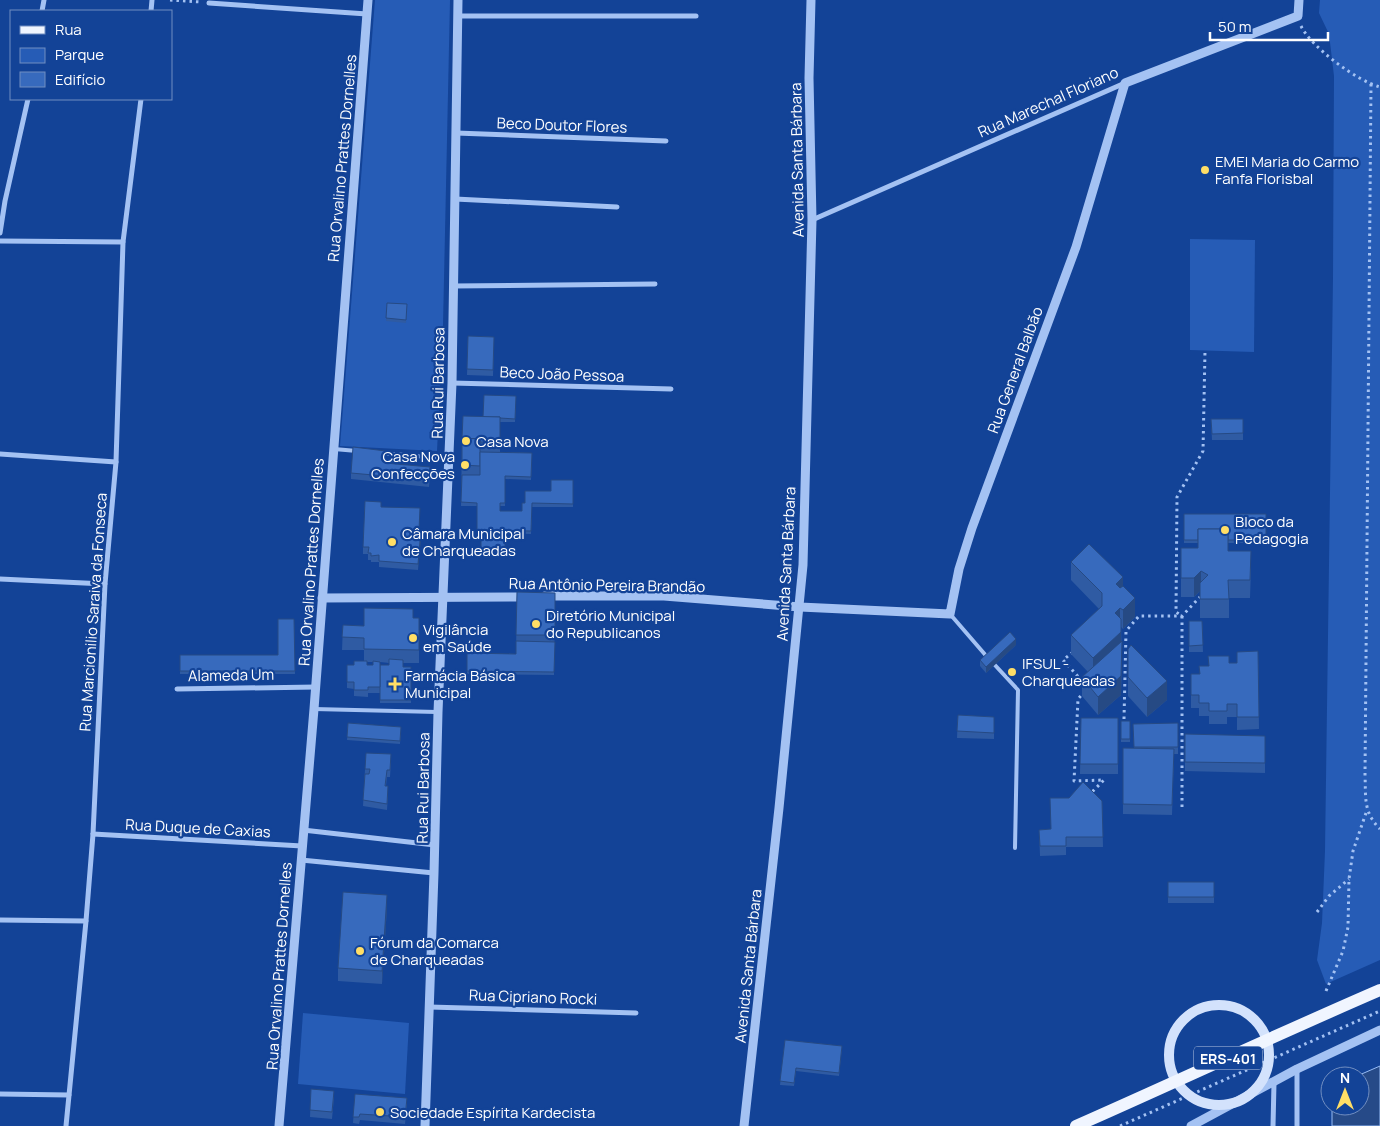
<svg xmlns="http://www.w3.org/2000/svg" width="1380" height="1126" viewBox="0 0 1380 1126" font-family="Manrope,sans-serif">
	<style>
		.green { fill: #265cb6 }
		.water { fill: #264a88; stroke: #96bcf6 }
		.lines { fill: none; stroke-linecap: round; stroke-linejoin: round }
		.path { stroke: #a4c2f3; stroke-width: 3; stroke-dasharray: 2.5 4; stroke-linecap: butt }
		.service { stroke: #a4c2f3; stroke-width: 4 }
		.minor { stroke: #a4c2f3; stroke-width: 5 }
		.tertiary { stroke: #a4c2f3; stroke-width: 9 }
		.secondary { stroke: #d3e2fc; stroke-width: 10 }
		.primary { stroke: #f0f5ff; stroke-width: 12 }
		.wall { fill: #2f5ba3; fill-rule: evenodd }
		.shaded-wall { fill: #264a84 }
		.building { fill: #376abd; stroke: #264a84 }
		.poi-dot { fill: #ffde66; stroke: #134397; stroke-width: 2 }
		.labels { text-anchor: middle; dominant-baseline: central; stroke-width: 4.5; stroke-linejoin: round; paint-order: stroke }
		.shield { fill: #134397; stroke: #b8c7e0; stroke-width: 1 }
		.shield-label { font-size: 14px; font-weight: bold; fill: #fff }
		.street-label { font-size: 15px; fill: #fff; stroke: #134397 }
		.poi-label { font-size: 15px; fill: #fff; stroke: #134397; text-anchor: start }
	</style>
	<rect width="100%" height="100%" fill="#134397"/>
	<g class="green">
		<polygon points="375,0 450,0 443,325 437,451 340,446"/>
		<polygon points="1320,0 1380,0 1380,960 1326,984 1317,960 1322,923 1325,851 1333,278 1334,76 1329,34 1319,13"/>
		<polygon points="1190,239 1255,240 1254,352 1190,350"/>
		<polygon points="303,1013 409,1023 405,1094 298,1084"/>
	</g>
	<polygon class="water" points="1380,1066 1380,1126 1332,1126 1332,1106 1360,1106 1360,1076 1357,1076"/>
	<g class="lines">
		<g class="path">
			<polyline points="170,0 201,2"/>
			<path d="M1301,26C1311,47 1357,81 1380,87"/>
			<path d="M1371,84L1365,775C1366,798 1363,812 1380,829"/>
			<polyline points="1073,652 1063,660 1084,683"/>
			<polyline points="1085,691 1078,699 1074,781 1104,780 1092,792"/>
			<polyline points="1124,719 1126,631 1139,616 1182,616 1200,597"/>
			<polyline points="1182,807 1182,616 1176,612 1177,497 1203,451 1205,351"/>
			<polyline points="1317,912 1329,896 1349,879"/>
			<polyline points="1326,991 1343,951 1348,927 1349,879 1353,851 1367,810"/>
			<polyline points="1120,1126 1380,1011"/>
		</g>
		<g class="service">
			<polyline points="334,449 357,451"/>
			<polyline points="382,453 449,459"/>
			<polyline points="950,614 988,658"/>
			<polyline points="993,663 1018,690 1015,848"/>
			<polyline points="314,709 437,712"/>
		</g>
		<g class="minor">
			<polyline points="209,3 367,14"/>
			<polyline points="42,11 44,0"/>
			<polyline points="151,11 152,0"/>
			<polyline points="458,16 696,16"/>
			<polyline points="456,133 666,141"/>
			<polyline points="455,199 617,207"/>
			<polyline points="812,220 1125,83"/>
			<polyline points="0,233 5,201 28,99"/>
			<polyline points="0,241 123,242"/>
			<polyline points="453,286 655,284"/>
			<polyline points="452,383 671,389"/>
			<polyline points="0,454 116,462"/>
			<polyline points="0,579 105,584"/>
			<polyline points="177,689 316,687"/>
			<polyline points="303,830 435,845"/>
			<polyline points="93,834 302,846"/>
			<polyline points="301,860 434,873"/>
			<polyline points="0,920 86,921"/>
			<polyline points="429,1007 636,1013"/>
			<polyline points="0,1094 69,1095"/>
			<polyline points="66,1126 86,921 93,834 105,584 116,462 123,242 141,99"/>
			<polyline points="1273,1126 1274,1083"/>
			<polyline points="1297,1126 1297,1069"/>
		</g>
		<g class="tertiary">
			<polyline points="545,596 664,596 800,607 950,614 959,569 972,528 1076,247 1125,83 1298,16 1299,0"/>
			<polyline points="322,598 527,597"/>
			<polyline points="279,1126 314,709 368,0"/>
			<polyline points="425,1126 434,873 438,712 452,383 458,0"/>
			<polyline points="744,1126 779,808 803,565 812,220 809,78 811,0"/>
			<polyline points="1191,1126 1297,1069 1380,1030"/>
		</g>
		<circle class="secondary" cx="1219" cy="1055" r="50"/>
		<path class="primary" d="M1076,1126C1178,1081 1278,1034 1380,990"/>
	</g>
	<g class="wall">
		<polygon points="387,303 407,304 406,323 386,321"/>
		<polygon points="468,336 494,337 493,376 467,375"/>
		<polygon points="516,396 515,422 500,422 500,452 532,453 531,480 505,479 505,506 500,506 500,511 522,511 525,503 573,480 573,507 532,507 531,534 477,533 477,506 461,506 462,438 483,417"/>
		<polygon points="1211,419 1243,419 1243,440 1212,440"/>
		<polygon points="386,457 385,463 430,474 429,487 351,479 351,473"/>
		<polygon points="381,507 419,530 421,537 418,570 379,567 379,562 371,562 371,560 368,560 368,554 363,554 363,547"/>
		<polygon points="1184,514 1266,514 1266,543 1228,543 1228,551 1251,569 1250,598 1229,598 1229,618 1200,618 1200,591 1194,597 1181,597 1181,548 1198,548 1198,543 1184,543"/>
		<rect x="481" y="535" width="24" height="17"/>
		<polygon points="1071,562 1123,586 1135,617 1123,629 1121,627 1122,659 1121,695 1098,715 1082,696 1082,677 1088,672 1071,654 1071,635 1099,609 1071,580"/>
		<polygon points="517,592 555,593 554,675 467,674 467,653 516,654"/>
		<path d="M413,618H419V663H403V667H411V703H380V677V693H368V697L354,696V689L347,688V665H354L364,661V650H342L343,625L364,626ZM367,662H373V665H367ZM380,662L389,663V665H380Z"/>
		<polygon points="294,619 295,674 180,674 180,655 278,655"/>
		<polygon points="1189,621 1202,621 1203,652 1189,652"/>
		<polygon points="1016,645 986,673 980,666 980,660"/>
		<polygon points="1128,649 1167,700 1147,717 1128,696"/>
		<polygon points="1258,651 1259,729 1237,730 1237,717 1227,717 1227,724 1209,724 1209,716 1199,716 1199,708 1191,708 1191,674 1199,674 1208,666 1237,663"/>
		<polygon points="958,715 994,717 994,739 957,738"/>
		<polygon points="1081,718 1118,718 1118,774 1080,774"/>
		<rect x="1121" y="721" width="9" height="21"/>
		<polygon points="348,723 401,727 400,744 347,740"/>
		<polygon points="1178,723 1178,754 1174,754 1172,815 1123,814 1123,748 1134,748 1133,724"/>
		<polygon points="1185,734 1265,736 1265,773 1185,771"/>
		<polygon points="391,761 390,777 387,777 386,786 388,793 387,810 363,806 365,769"/>
		<polygon points="1102,801 1103,847 1066,847 1066,855 1040,856 1039,830 1050,829"/>
		<rect x="1168" y="882" width="46" height="21"/>
		<polygon points="387,908 382,984 338,981 338,968"/>
		<polygon points="785,1040 842,1046 839,1076 796,1071 794,1086 780,1085"/>
		<polygon points="311,1089 334,1097 332,1119 310,1117"/>
		<polygon points="355,1094 407,1104 405,1124 360,1120 359,1124 353,1123"/>
	</g>
	<g class="shaded-wall">
		<polygon points="421,530 421,537 418,570 418,564"/>
		<polygon points="1201,571 1201,590 1194,597 1194,578"/>
		<polygon points="1123,577 1123,596 1116,584"/>
		<polygon points="1135,598 1135,617 1123,629 1123,610"/>
		<polygon points="1120,608 1120,627 1115,613"/>
		<polygon points="1121,632 1121,651 1093,676 1093,658"/>
		<polygon points="1016,639 1016,645 986,673 986,667"/>
		<polygon points="1122,641 1121,695 1098,715 1098,697"/>
		<polygon points="1167,681 1167,700 1147,717 1147,698"/>
		<polygon points="387,895 387,908 382,984 382,971"/>
	</g>
	<g class="building">
		<polygon points="387,303 407,304 406,320 386,318"/>
		<polygon points="468,336 494,337 493,370 467,369"/>
		<polygon points="484,395 516,396 515,419 500,418 500,417 483,417"/>
		<polygon points="463,416 500,417 500,442 480,442 480,439 462,438"/>
		<polygon points="1211,419 1243,419 1243,433 1212,434"/>
		<polygon points="462,438 480,439 480,466 462,465"/>
		<polygon points="353,447 386,451 385,463 430,467 429,480 351,473"/>
		<polygon points="480,452 532,453 531,477 505,476 505,503 500,503 500,511 522,511 522,503 525,503 525,491 551,491 551,480 573,480 573,504 532,503 531,531 477,530 477,503 461,502 462,475 480,475"/>
		<polygon points="365,501 381,502 381,507 420,508 419,530 421,530 418,564 379,561 379,555 371,556 371,553 368,553 369,547 363,547"/>
		<polygon points="1184,514 1266,514 1266,540 1228,540 1228,529 1198,529 1198,540 1184,540"/>
		<polygon points="1198,529 1228,529 1228,551 1251,551 1250,580 1228,580 1229,599 1200,599 1200,583 1208,575 1201,571 1194,578 1181,578 1181,548 1198,548"/>
		<rect x="481" y="535" width="24" height="14"/>
		<polygon points="1089,544 1123,577 1116,584 1120,588 1123,586 1135,598 1123,610 1120,608 1115,613 1121,619 1121,632 1093,658 1071,635 1102,606 1102,593 1071,562"/>
		<polygon points="517,592 555,593 555,635 516,635"/>
		<polygon points="364,608 413,609 413,618 419,618 419,650 364,649 364,638 342,637 343,625 364,626"/>
		<polygon points="278,619 294,619 295,671 180,671 180,655 278,655"/>
		<polygon points="1189,621 1202,621 1203,645 1189,646"/>
		<polygon points="1010,632 1016,639 986,667 980,660"/>
		<polygon points="516,641 555,642 554,672 467,671 467,653 516,654"/>
		<polygon points="1122,641 1121,676 1098,697 1082,677"/>
		<polygon points="1131,645 1167,681 1147,698 1128,677 1128,649"/>
		<polygon points="1258,651 1259,717 1237,717 1237,704 1227,704 1227,711 1209,711 1209,703 1199,703 1199,695 1191,695 1191,674 1200,674 1199,666 1209,666 1208,656 1229,656 1229,663 1237,663 1237,652"/>
		<polygon points="389,659 403,660 403,667 411,667 411,700 380,700 380,665 389,665"/>
		<polygon points="354,661 367,661 367,665 373,665 373,661 380,662 380,687 368,687 368,690 354,690 354,682 347,682 347,665 354,665"/>
		<polygon points="958,715 994,717 994,733 957,731"/>
		<polygon points="1081,718 1118,718 1118,764 1080,764"/>
		<rect x="1121" y="721" width="9" height="18"/>
		<polygon points="348,723 401,727 400,741 347,737"/>
		<polygon points="1178,723 1178,747 1134,747 1133,724"/>
		<polygon points="1185,734 1265,736 1265,763 1185,762"/>
		<polygon points="1123,748 1174,749 1172,805 1123,804"/>
		<polygon points="366,753 391,754 390,770 387,770 385,786 388,786 387,804 363,800 365,774 369,774 370,769 365,769"/>
		<polygon points="1083,782 1102,801 1103,837 1066,837 1066,846 1040,846 1039,830 1051,829 1050,798 1069,798"/>
		<rect x="1168" y="882" width="46" height="15"/>
		<polygon points="343,892 387,895 382,971 338,968"/>
		<polygon points="785,1040 842,1046 839,1073 796,1068 794,1083 780,1081"/>
		<polygon points="311,1089 334,1091 332,1112 310,1110"/>
		<polygon points="355,1094 407,1098 405,1117 360,1114 359,1117 353,1117"/>
	</g>
	<g class="poi-dot">
		<circle cx="1205" cy="170" r="5"/>
		<circle cx="466" cy="441" r="5"/>
		<circle cx="465" cy="465" r="5"/>
		<circle cx="1225" cy="530" r="5"/>
		<circle cx="392" cy="542" r="5"/>
		<circle cx="536" cy="624" r="5"/>
		<circle cx="413" cy="638" r="5"/>
		<circle cx="1012" cy="672" r="5"/>
		<path d="M392.5 676.5h5v5h5v5h-5v5h-5v-5h-5v-5h5z"/>
		<circle cx="360" cy="951" r="5"/>
		<circle cx="380" cy="1112" r="5"/>
	</g>
	<g class="labels">
		<rect class="shield" x="1194" y="1046.5" width="68" height="23" rx="4"/>
		<g class="shield-label">
			<text x="1228" y="1058">ERS-401</text>
		</g>
		<g class="street-label">
			<text transform="translate(1048 102) rotate(-24)">Rua Marechal Floriano</text>
			<text transform="translate(562 125) rotate(2)">Beco Doutor Flores</text>
			<text transform="translate(342 158) rotate(-85)">Rua Orvalino Prattes Dornelles</text>
			<text transform="translate(797 160) rotate(-91)">Avenida Santa Bárbara</text>
			<text transform="translate(1015 370) rotate(-70)">Rua General Balbão</text>
			<text transform="translate(562 374) rotate(2)">Beco João Pessoa</text>
			<text transform="translate(438 383) rotate(-89)">Rua Rui Barbosa</text>
			<text transform="translate(311 562) rotate(-86)">Rua Orvalino Prattes Dornelles</text>
			<text transform="translate(786 564) rotate(-87)">Avenida Santa Bárbara</text>
			<text transform="translate(607 585) rotate(1)">Rua Antônio Pereira Brandão</text>
			<text transform="translate(93 612) rotate(-86)">Rua Marcionilio Saraiva da Fonseca</text>
			<text transform="translate(231 675) rotate(-1)">Alameda Um</text>
			<text transform="translate(423 788) rotate(-89)">Rua Rui Barbosa</text>
			<text transform="translate(198 828) rotate(3)">Rua Duque de Caxias</text>
			<text transform="translate(279 966) rotate(-86)">Rua Orvalino Prattes Dornelles</text>
			<text transform="translate(748 966) rotate(-84)">Avenida Santa Bárbara</text>
			<text transform="translate(533 997) rotate(2)">Rua Cipriano Rocki</text>
		</g>
		<g class="poi-label">
			<text x="1215" y="161">EMEI Maria do Carmo<tspan x="1215" dy="17">Fanfa Florisbal</tspan></text>
			<text x="476" y="441">Casa Nova</text>
			<text x="455" y="456" text-anchor="end">Casa Nova<tspan x="455" dy="17">Confecções</tspan></text>
			<text x="1235" y="521">Bloco da<tspan x="1235" dy="17">Pedagogia</tspan></text>
			<text x="402" y="533">Câmara Municipal<tspan x="402" dy="17">de Charqueadas</tspan></text>
			<text x="546" y="615">Diretório Municipal<tspan x="546" dy="17">do Republicanos</tspan></text>
			<text x="423" y="629">Vigilância<tspan x="423" dy="17">em Saúde</tspan></text>
			<text x="1022" y="663">IFSUL -<tspan x="1022" dy="17">Charqueadas</tspan></text>
			<text x="405" y="675">Farmácia Básica<tspan x="405" dy="17">Municipal</tspan></text>
			<text x="370" y="942">Fórum da Comarca<tspan x="370" dy="17">de Charqueadas</tspan></text>
			<text x="390" y="1112">Sociedade Espírita Kardecista</text>
		</g>
	</g>
	<rect x="10" y="10" width="162" height="90" fill="#134397" stroke="#718ec1"/>
	<rect x="20" y="26" width="25" height="8" fill="#f0f5ff" stroke="#718ec1"/>
	<text x="55" y="35" font-size="15" fill="#ffffff">Rua</text>
	<rect x="20" y="48" width="25" height="15" fill="#265cb6" stroke="#718ec1"/>
	<text x="55" y="60" font-size="15" fill="#ffffff">Parque</text>
	<rect x="20" y="72" width="25" height="15" fill="#376abd" stroke="#718ec1"/>
	<text x="55" y="85" font-size="15" fill="#ffffff">Edifício</text>
	<g transform="translate(1345 1091)"><circle r="24" fill="#134397" stroke="#718ec1"/>
	<path d="M0-4L9 19L0 12L-9 19Z" fill="#ffde66"/>
	<text y="-8" font-size="14" font-weight="bold" text-anchor="middle" fill="#ffffff">N</text>
	</g>
	<path d="M1210 32v8h118v-8" fill="none" stroke="#ffffff" stroke-width="2.5"/>
	<text x="1218" y="32" font-size="15" fill="#ffffff" stroke="#134397" stroke-width="4" paint-order="stroke">50 m</text>
</svg>
